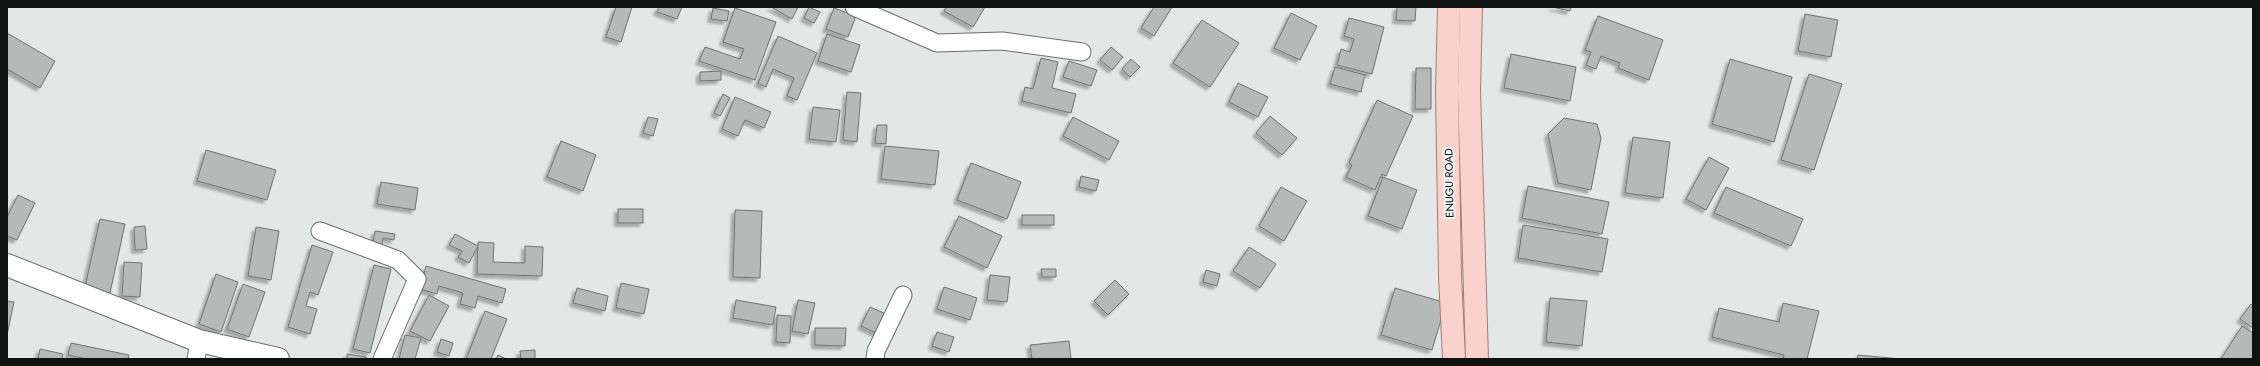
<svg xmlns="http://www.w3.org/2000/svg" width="2260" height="366" viewBox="0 0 2260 366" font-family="Jost,sans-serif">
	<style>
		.building { fill: #b5b9b7; stroke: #6f7371; filter: url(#shadow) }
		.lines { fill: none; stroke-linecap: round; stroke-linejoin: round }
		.street-casing { stroke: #696d6b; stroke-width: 19 }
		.secondary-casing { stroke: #696d6b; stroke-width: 24 }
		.primary-casing { stroke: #a67a76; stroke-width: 24 }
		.street { stroke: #fff; stroke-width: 17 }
		.secondary { stroke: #fff; stroke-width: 22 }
		.primary { stroke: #fad1cd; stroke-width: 22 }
		.labels { text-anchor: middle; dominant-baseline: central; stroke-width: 4; stroke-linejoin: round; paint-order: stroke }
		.street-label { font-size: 11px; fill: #101111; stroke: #f0f5f2 }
	</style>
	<defs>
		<filter id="shadow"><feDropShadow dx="-3.5" dy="3.5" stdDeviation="1" flood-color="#0004"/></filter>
	</defs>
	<rect width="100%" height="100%" fill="#e3e7e5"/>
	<g class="building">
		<polygon points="616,7 632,7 621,42 606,37"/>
		<polygon points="659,7 682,7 677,19 657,12"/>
		<polygon points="771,7 798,7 792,19"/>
		<polygon points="809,7 820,12 814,23 804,18"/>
		<polygon points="946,7 985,7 973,27 944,11"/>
		<polygon points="1154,7 1172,7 1154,36 1141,28"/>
		<polygon points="1397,7 1416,7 1415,21 1396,20"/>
		<polygon points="1552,7 1571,7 1570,11"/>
		<polygon points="713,8 729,11 727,21 711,19"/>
		<polygon points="735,8 776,22 755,80 699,61 705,47 740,59 744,49 723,42"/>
		<polygon points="834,8 856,16 848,37 826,29"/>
		<polygon points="1291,13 1317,26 1300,60 1274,48"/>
		<polygon points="1805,14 1838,20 1831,57 1798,51"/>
		<polygon points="1598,16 1663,40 1649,80 1618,68 1620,63 1601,56 1596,69 1586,65 1591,52 1585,50"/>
		<polygon points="1349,18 1384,27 1372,74 1337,65 1341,49 1350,52 1354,39 1344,36"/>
		<polygon points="1202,20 1239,43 1210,87 1173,63"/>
		<polygon points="7,33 55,61 40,88 7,69"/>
		<polygon points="827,34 860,45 851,72 818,61"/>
		<polygon points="778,36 817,53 797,100 787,96 794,78 773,69 766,87 758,83"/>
		<polygon points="1111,47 1123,57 1112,70 1100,60"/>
		<polygon points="1511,54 1576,67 1570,101 1504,88"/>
		<polygon points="1041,58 1058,62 1052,88 1076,94 1071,113 1022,101 1025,87 1033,89"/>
		<polygon points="1131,59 1140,67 1130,77 1122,69"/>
		<polygon points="1730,59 1792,77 1774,142 1712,124"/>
		<polygon points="1069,61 1097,70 1091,86 1063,77"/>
		<polygon points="1335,67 1365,75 1361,92 1330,84"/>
		<polygon points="1416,68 1431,68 1431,109 1415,109"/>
		<polygon points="721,71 721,80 700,81 700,72"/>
		<polygon points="1809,74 1842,84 1814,170 1781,160"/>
		<polygon points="1238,83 1268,97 1258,117 1229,102"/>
		<polygon points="847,92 861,93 857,142 843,140"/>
		<polygon points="723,94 730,98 720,116 714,113"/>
		<polygon points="735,97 771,112 764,128 745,120 738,136 722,129"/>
		<polygon points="1377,100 1413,116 1386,176 1382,174 1375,190 1346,177 1352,165 1349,163"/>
		<polygon points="813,107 840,110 836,142 809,139"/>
		<polygon points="1270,116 1297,138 1282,155 1256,133"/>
		<polygon points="648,117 658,119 653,136 643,133"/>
		<polygon points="1073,117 1119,141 1109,160 1063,136"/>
		<polygon points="1564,118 1597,124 1601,138 1591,190 1558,183 1548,134"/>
		<polygon points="877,125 887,125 886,144 875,143"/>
		<polygon points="1633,137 1670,142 1663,198 1625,193"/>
		<polygon points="561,141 596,155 583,191 547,177"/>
		<polygon points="885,146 939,151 935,185 881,179"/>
		<polygon points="206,150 276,170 267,200 197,181"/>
		<polygon points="1709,157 1729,168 1706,210 1686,199"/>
		<polygon points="971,163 1021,182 1007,219 957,200"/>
		<polygon points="1081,176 1099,180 1096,191 1079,187"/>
		<polygon points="1383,177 1417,190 1402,229 1368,216"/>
		<polygon points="381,182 418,188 415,210 377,204"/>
		<polygon points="1528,186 1609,202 1602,234 1522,218"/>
		<polygon points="1281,187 1307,201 1284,241 1259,226"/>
		<polygon points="1726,187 1803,219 1791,246 1714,213"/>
		<polygon points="18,195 35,203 17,240 7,236 7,217"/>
		<rect x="618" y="209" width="25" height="14"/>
		<polygon points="735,210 762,211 760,278 733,277"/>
		<rect x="1022" y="215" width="32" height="10"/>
		<polygon points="959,216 1002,236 987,268 944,247"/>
		<polygon points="100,219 125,224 110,293 85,287"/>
		<polygon points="1523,225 1608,239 1602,272 1518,258"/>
		<polygon points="145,226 147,249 135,250 134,227"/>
		<polygon points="256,227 279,231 271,280 248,276"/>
		<polygon points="375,231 395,234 394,240 383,238 381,250 372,249"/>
		<polygon points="455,234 478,246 469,263 458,257 462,251 449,245"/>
		<polygon points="478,242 494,243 493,262 525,263 525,246 543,247 542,276 477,274"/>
		<polygon points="312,245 333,252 318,295 310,292 306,306 317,309 310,334 288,327"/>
		<polygon points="1249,247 1276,264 1260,288 1233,271"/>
		<polygon points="124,262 142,263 140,297 122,296"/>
		<polygon points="374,265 391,269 370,353 353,349"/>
		<polygon points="426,266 506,289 502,303 478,296 475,308 460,304 463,293 439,286 437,294 420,289"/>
		<polygon points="1041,269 1056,269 1056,277 1042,277"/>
		<polygon points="1206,270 1220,274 1217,286 1203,282"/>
		<polygon points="216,274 238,282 221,332 199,324"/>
		<polygon points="990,275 1010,277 1007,302 987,300"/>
		<polygon points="1115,280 1129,294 1108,315 1094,301"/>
		<polygon points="621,283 649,289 644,314 616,308"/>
		<polygon points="243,284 265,292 249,337 227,329"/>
		<polygon points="944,287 977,298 970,320 937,309"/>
		<polygon points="577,288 608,296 605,311 573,303"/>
		<polygon points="1395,288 1446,303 1432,350 1381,335"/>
		<polygon points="429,295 449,306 430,341 410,331"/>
		<polygon points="1550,298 1587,301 1582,346 1546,342"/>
		<polygon points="736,300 776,307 773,325 733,318"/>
		<polygon points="798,300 815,303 808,334 792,331"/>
		<polygon points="7,301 14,302 7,335"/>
		<polygon points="1783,303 1819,311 1807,359 1783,359 1784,355 1712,337 1719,308 1779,322"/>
		<polygon points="2251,304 2253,306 2253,328 2240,319"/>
		<polygon points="870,307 886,314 878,334 861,326"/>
		<polygon points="485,311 507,319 491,359 466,359"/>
		<polygon points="777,315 791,316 790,343 776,342"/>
		<polygon points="2242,326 2253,333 2253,359 2221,359"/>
		<polygon points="815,328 846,328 845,346 815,345"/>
		<polygon points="937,332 954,337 949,352 932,346"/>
		<polygon points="405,335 421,338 415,359 399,359"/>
		<polygon points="441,339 453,343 449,356 437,352"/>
		<polygon points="1069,341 1071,359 1032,359 1030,345"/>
		<polygon points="71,343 129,355 128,359 87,359 68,355"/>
		<polygon points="40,349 63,354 62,359 38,359"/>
		<polygon points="535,350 535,359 521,359 520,351"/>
		<polygon points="347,354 366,357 366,359 347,359"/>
		<polygon points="498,355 506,359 496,359"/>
		<polygon points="1858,355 1901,359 1857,359"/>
	</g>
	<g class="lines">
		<defs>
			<g id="street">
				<polyline points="854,7 937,43 1002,41 1082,52"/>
				<polyline points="320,231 398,260 417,279 382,359"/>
				<polyline points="196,359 199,341"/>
				<polyline points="875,359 876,351 903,295"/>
			</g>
			<polyline id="secondary" points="7,265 199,341 278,359"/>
			<g id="primary">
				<polyline points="1449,7 1447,91 1450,275 1454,359"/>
				<polyline points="1471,7 1469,90 1477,359"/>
			</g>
		</defs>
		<use href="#street" class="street-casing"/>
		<use href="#secondary" class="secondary-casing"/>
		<use href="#primary" class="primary-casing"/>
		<use href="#street" class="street"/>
		<use href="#secondary" class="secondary"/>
		<use href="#primary" class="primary"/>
	</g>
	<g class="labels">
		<g class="street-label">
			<text transform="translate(1449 183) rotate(-91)">ENUGU ROAD</text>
		</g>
	</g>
	<rect width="2260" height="366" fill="none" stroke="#101111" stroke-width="16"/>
</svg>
